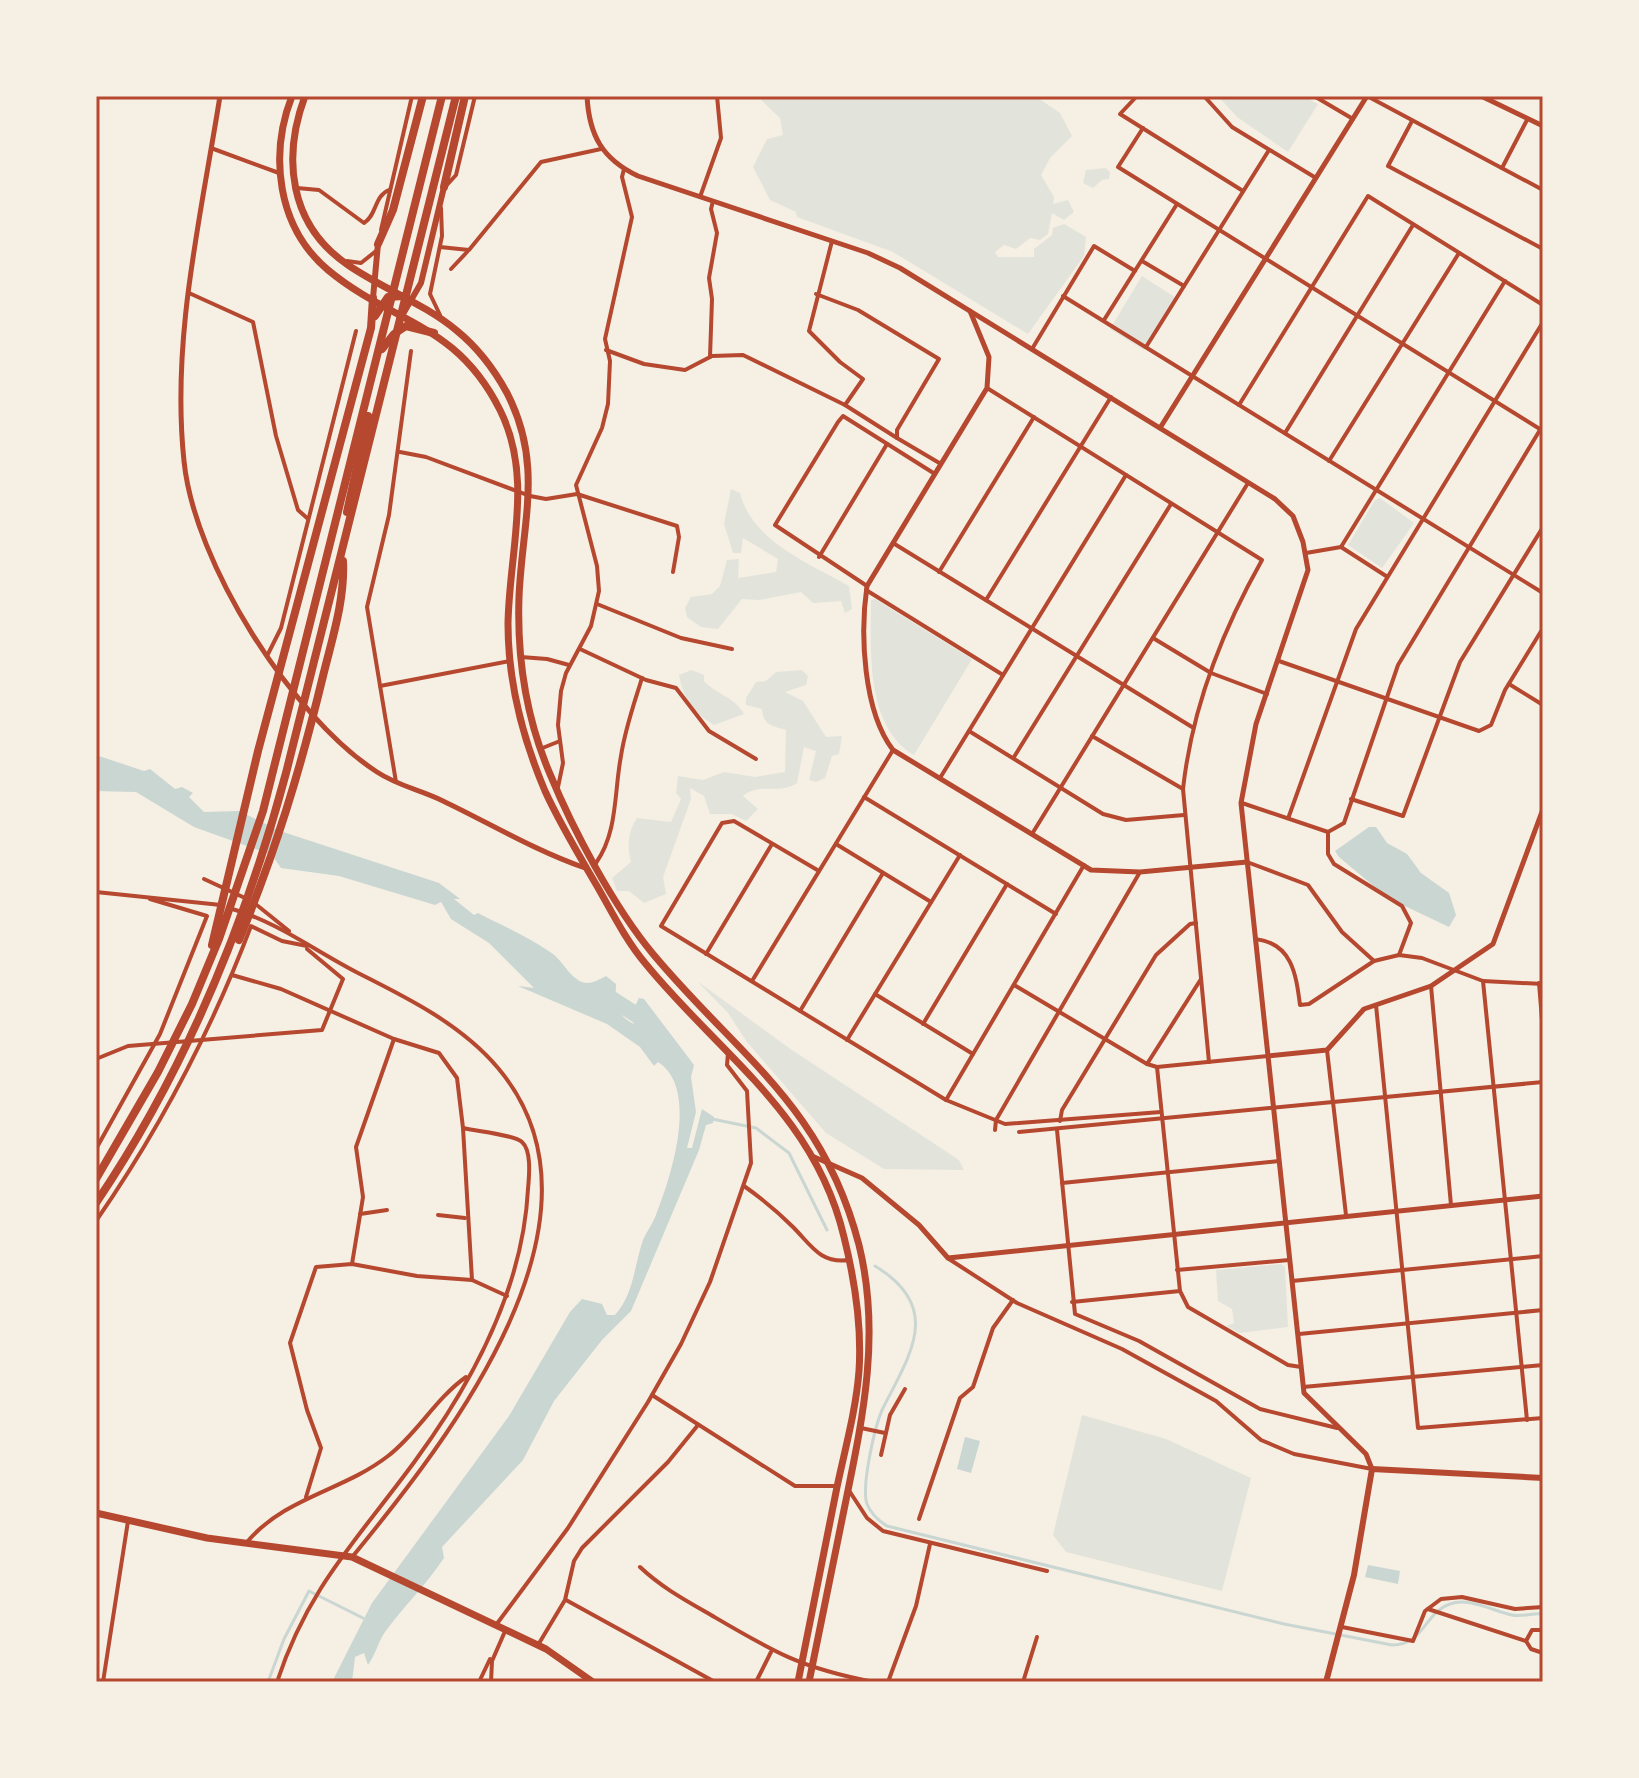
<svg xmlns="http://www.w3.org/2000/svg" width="1639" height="1778" viewBox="0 0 1639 1778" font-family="Barlow,sans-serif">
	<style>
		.green { fill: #e2e4dc }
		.water { fill: #c9d6d2 }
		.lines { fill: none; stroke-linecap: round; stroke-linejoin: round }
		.stream { stroke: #c9d6d2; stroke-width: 3 }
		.river { stroke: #c9d6d2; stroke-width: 16 }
		.minor { stroke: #b5482f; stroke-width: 4 }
		.tertiary { stroke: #b5482f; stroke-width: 5 }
		.secondary { stroke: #b5482f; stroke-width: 6 }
		.primary { stroke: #b5482f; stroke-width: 7 }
		.trunk { stroke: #b5482f; stroke-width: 7 }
		.motorway { stroke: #b5482f; stroke-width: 8 }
		.neatline { fill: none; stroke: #b5482f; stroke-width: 3 }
	</style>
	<rect width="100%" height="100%" fill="#f6efe4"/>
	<g class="green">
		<polygon points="763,96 1035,96 1060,113 1072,136 1050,158 1041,175 1054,197 1053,204 1068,200 1074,212 1064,220 1052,213 1048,234 1040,240 1030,238 1016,249 1004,245 995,252 998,257 1034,257 1034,249 1052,235 1053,228 1064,224 1086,237 1084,256 1028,334 893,252 797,217 796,212 770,200 753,167 767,139 783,135 780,118 762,101"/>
		<polygon points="1218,96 1303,96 1318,104 1288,152 1237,117"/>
		<polygon points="1106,168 1110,172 1109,179 1102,180 1093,188 1083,183 1086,170"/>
		<polygon points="1142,276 1176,298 1144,350 1110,329"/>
		<path d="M731,489L740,493C752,541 809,563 849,586L852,609L845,613L841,601L813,603L801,592L759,600L742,599L718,629L701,627L687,617L685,608L691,597L712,594L720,586L727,560L739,559L738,578L776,572L778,559L743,538L741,553H733L724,524Z"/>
		<polygon points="1380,498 1414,523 1382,568 1348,545 1375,500"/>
		<path d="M875,599L972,659L914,755C865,726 871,650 871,600Z"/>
		<path d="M691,670L704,675V681C717,695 735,697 744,714L714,725C694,713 683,698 679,675Z"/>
		<path d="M802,670L808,676L806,685L785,692L803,701L826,737L842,736L839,754L832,756L825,778L816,782L809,780L816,751L804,747L797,783C780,795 760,782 743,796L758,809L746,821L732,814H710L704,796L690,788L691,799L663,877L666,894L644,903L629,891H617L612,878L631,862C627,847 628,831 637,818L671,822L681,799L676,793L678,776L703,780L724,772L755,777L785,772L786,730C772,726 763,725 762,709L746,705V698L756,682L766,681L776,672Z"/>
		<polygon points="697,981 792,1050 959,1160 964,1170 884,1169 826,1133 747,1042 728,1013"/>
		<polygon points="1281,1264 1285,1267 1288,1327 1240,1333 1226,1326 1234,1323 1232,1309 1218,1301 1216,1270"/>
		<polygon points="1082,1415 1166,1439 1251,1478 1222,1591 1066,1552 1053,1535"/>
	</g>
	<g class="water">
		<path d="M96,755L144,771L150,769L175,789L182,787L193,793L189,797L204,812L239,811L280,831L439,883L460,899H454L474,915L478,913C503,926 527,936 550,952C562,959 569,977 582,982C591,985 598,980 606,976L616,984C615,1001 616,1016 634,1024L631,1014L639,998L644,999L694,1065L691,1077L696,1112L687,1148H692L702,1109L714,1117L713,1123L706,1125L699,1150L631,1311L602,1340L554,1401L523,1460L442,1547L444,1558C426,1585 404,1606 385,1632C378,1642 376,1654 368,1665L364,1653L355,1657L352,1682H332L372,1603L509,1416L570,1312L582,1299L602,1304L607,1315H615C634,1294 634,1266 643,1240C647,1231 654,1222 657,1212C672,1174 699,1088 658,1062L654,1066L640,1047L607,1024L518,986L534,988L489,943L451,919L441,902L435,905L339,876L281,868L272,855L194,827L136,792L96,791Z"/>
		<polygon points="1369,827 1376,827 1387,843 1407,854 1421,873 1449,893 1456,915 1449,927 1388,898 1339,857 1335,851"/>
		<polygon points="965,1437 980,1441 971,1473 957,1469"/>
		<polygon points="1368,1565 1400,1571 1398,1584 1365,1577"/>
	</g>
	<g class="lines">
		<g class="stream">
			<polyline points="712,1119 756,1128 789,1153 827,1230"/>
			<path d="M875,1266C943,1307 911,1353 883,1408C875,1425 861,1486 867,1504C871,1514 879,1521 887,1526L1284,1624L1392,1645C1424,1645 1424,1613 1450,1604C1469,1597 1493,1611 1512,1615C1522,1617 1532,1613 1543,1614"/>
			<polyline points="268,1682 284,1639 309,1591 363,1618"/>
		</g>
		<polyline class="river" points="598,990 649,1023"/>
		<g class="minor">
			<polyline points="1137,96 1120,114 1243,191"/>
			<polyline points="1204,96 1232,127 1316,178"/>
			<polyline points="1314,96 1353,119"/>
			<polyline points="1367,96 1543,190"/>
			<polyline points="1412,121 1388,166 1543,249"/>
			<polyline points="1143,128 1118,167 1543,431"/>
			<polyline points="211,148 279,173"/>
			<polyline points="1502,168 1527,120"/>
			<polyline points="445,187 456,175 475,96"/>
			<path d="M297,188L319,190L364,223C377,215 374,196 389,190"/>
			<polyline points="700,197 721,138 717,96"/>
			<polyline points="381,230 412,96"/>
			<polyline points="832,241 809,331 840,362 863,379 845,405"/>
			<polyline points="440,247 469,250 541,162 601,149"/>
			<polyline points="347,261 361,263 376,251"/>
			<polyline points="1142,261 1184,286"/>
			<polyline points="451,269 467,252"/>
			<polyline points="189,293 253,322 276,436 298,510 307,518"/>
			<polyline points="816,294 858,310 939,359 897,430 897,438 941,464"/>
			<polyline points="1063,296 1543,593"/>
			<polyline points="440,315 430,294 442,236 441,208"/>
			<polyline points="1104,320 1177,204"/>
			<polyline points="1146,347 1269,150"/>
			<polyline points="1032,349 1094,246 1135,271"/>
			<polyline points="606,350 644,364 685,370 712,356 743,355 845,405 897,438"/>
			<polyline points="710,357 712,299 709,278 717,233 711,209 713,201"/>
			<path d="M987,388L1262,560C1222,631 1192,707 1183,789L1209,1062"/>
			<polyline points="1239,405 1368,196 1543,305"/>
			<polyline points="1285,433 1413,225"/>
			<polyline points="400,452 426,457 530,496 546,499 577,494 677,526 679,537 673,572"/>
			<polyline points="1329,461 1459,253"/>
			<polyline points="893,543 1192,727"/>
			<polyline points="1341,547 1505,281"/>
			<polyline points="1306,553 1341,547 1386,576"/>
			<polyline points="819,557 887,444"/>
			<polyline points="939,572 1034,417"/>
			<polyline points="867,586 775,525 838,422 843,416 935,474"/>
			<polyline points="866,590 1003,675"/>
			<polyline points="986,600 1111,397"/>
			<polyline points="597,604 681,638 732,649"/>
			<polyline points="1153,638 1211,673 1267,694"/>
			<polyline points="580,649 646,680 676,688 709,731 756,759"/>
			<polyline points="267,656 281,628 356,331"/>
			<polyline points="521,657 547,659 569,665"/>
			<polyline points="1279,661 1479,731 1491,725 1505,690 1543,628"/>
			<polyline points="1509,684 1543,705"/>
			<polyline points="380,686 510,661"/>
			<polyline points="969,731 1103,814 1126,820 1184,815"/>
			<polyline points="1092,736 1183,789"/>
			<polyline points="540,749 560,741"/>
			<polyline points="1014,757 1171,504"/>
			<polyline points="940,778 1126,475"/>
			<polyline points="396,782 367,607 389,515 411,351"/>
			<polyline points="558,787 563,763 558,725 561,691 566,673 591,626 599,591 597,566 576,485 602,428 608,404 610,361 605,339 632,217 622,177 624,169"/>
			<polyline points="864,797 1056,914"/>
			<polyline points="1351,799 1403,816 1460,662 1543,527"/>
			<polyline points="1242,803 1328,832 1344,823 1398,665 1543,425"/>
			<polyline points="1289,816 1356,629 1543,322"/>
			<polyline points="1328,832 1328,854 1334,864 1402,906 1411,923 1399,955"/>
			<polyline points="1032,834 1248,483"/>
			<polyline points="836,844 931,902"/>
			<polyline points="1247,862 1308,885 1342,932 1374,961"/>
			<path d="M596,863C618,832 614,792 621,756C625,729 634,704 642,678"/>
			<polyline points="819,871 734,821 722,823 661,926 946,1100 1005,1124 1161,1112"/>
			<polyline points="204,879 245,898"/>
			<polyline points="96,892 221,905"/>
			<polyline points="253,902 289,931"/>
			<path d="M229,908C276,921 315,951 358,973C408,998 462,1025 498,1068C624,1217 448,1440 353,1556"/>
			<path d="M1255,939C1292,943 1296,974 1300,1005L1309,1004L1374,961L1399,955L1422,958L1483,981L1543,984"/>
			<polyline points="706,954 772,844"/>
			<polyline points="232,975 281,989 394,1039 439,1053 457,1078 463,1128"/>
			<polyline points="752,981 893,750"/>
			<polyline points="1483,981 1527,1420"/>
			<polyline points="1539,983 1543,1032"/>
			<polyline points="1014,985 1147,1064 1157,1067 1268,1056"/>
			<polyline points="1431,986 1451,1205"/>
			<polyline points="875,994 973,1054"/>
			<polyline points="1376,1005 1418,1428 1543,1418"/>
			<polyline points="800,1011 883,873"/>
			<polyline points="923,1024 1007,884"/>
			<polyline points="847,1040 960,855"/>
			<polyline points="1327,1050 1346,1215"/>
			<polyline points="96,1059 128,1046 322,1030 343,979 307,949"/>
			<polyline points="1147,1064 1201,979"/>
			<polyline points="1157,1067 1180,1291 1188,1307 1288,1365 1301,1367"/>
			<polyline points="946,1100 1084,865"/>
			<polyline points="1060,1121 1062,1110 1156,955 1190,924 1196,923"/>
			<polyline points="995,1130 996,1120 1140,872"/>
			<polyline points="1057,1130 1075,1314 1139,1341 1260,1409 1337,1428"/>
			<polyline points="1019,1132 1543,1082"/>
			<polyline points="96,1149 160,1034 207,916 150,899"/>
			<polyline points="1062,1183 1279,1161"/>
			<path d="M744,1186C761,1198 778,1212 793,1227C811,1245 820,1264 849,1260"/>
			<polyline points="360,1214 387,1210"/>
			<polyline points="438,1215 465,1218"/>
			<path d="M96,1221C159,1130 212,1029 251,926L282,941L307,946"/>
			<polyline points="949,1259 1017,1303 1122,1349 1216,1401 1261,1440 1294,1454 1372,1469"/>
			<polyline points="352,1264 363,1197 356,1147 394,1039"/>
			<polyline points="1177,1270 1289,1260"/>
			<polyline points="1292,1281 1543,1256"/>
			<polyline points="1072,1302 1180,1291"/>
			<polyline points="1299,1334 1543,1310"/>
			<polyline points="1303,1387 1543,1365"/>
			<polyline points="652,1395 795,1486 837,1486"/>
			<polyline points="861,1428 885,1433"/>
			<polyline points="881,1455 890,1415 905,1389"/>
			<polyline points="850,1492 867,1518 883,1531 1047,1571"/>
			<polyline points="306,1497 321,1448 307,1410 290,1343 316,1267 352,1264 417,1276 472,1280 507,1296"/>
			<polyline points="919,1519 960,1398 973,1387 993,1328 1013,1300"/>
			<path d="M247,1542C285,1497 343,1491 388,1456C417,1434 435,1399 466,1377"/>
			<path d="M640,1567C661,1587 685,1600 711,1615C774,1652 800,1668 874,1682"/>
			<polyline points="566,1600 715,1682"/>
			<polyline points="1428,1609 1526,1641 1531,1649 1543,1653"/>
			<polyline points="496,1625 568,1528 648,1402 681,1344 710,1282 751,1163 747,1091 727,1065 728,1053"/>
			<polyline points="1342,1627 1413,1641 1425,1611 1441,1599 1462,1597 1515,1609 1543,1607"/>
			<polyline points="1526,1641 1532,1630 1543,1630"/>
			<polyline points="538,1645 565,1600 574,1561 582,1548 668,1462 698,1425"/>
			<polyline points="103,1682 128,1521"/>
			<path d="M277,1682C308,1587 358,1539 415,1461C473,1382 523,1288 528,1189C529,1177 532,1151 522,1142C515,1135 475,1131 463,1128L472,1280"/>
			<polyline points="479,1682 490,1659"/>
			<polyline points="491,1682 492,1661 506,1629"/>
			<polyline points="756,1682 771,1652"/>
			<polyline points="888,1682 916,1606 930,1544"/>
			<polyline points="1023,1682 1037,1637"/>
		</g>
		<g class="tertiary">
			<path d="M220,96C201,216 171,339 184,461C194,563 292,717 377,772C398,786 421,790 443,801C491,824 534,850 585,868"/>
			<path d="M587,96C589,135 602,159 638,176L868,253L900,268L1275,499L1293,516L1303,542L1308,570L1256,724L1241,803L1304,1393L1366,1454L1372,1469"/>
			<polyline points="1481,96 1543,126"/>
			<path d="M970,311L989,357L987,388L867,586C860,633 863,711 893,750L1091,870L1140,872L1247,862"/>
			<polyline points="1160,428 1367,96"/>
			<polyline points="1268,1056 1327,1050 1364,1009 1431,986 1493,944 1543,809"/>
			<polyline points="812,1156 862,1178 919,1225 948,1258 1543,1196"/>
		</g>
		<g class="secondary">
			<polyline points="373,298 378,244"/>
			<polyline points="403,314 421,283 444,187"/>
			<polyline points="1326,1682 1354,1575 1372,1469 1543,1478"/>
		</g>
		<polyline class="primary" points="96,1513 207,1538 352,1557 546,1649 593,1682"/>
		<g class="trunk">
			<path d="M292,96C269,155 277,227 328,270C393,324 456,322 500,410C534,478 509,552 508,624C508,681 523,739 545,791C560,824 579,855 597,886C612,912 625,939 645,963C719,1054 815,1114 844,1237C855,1281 862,1326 859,1371C856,1410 845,1449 837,1487C824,1552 811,1617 798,1682"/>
			<path d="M305,96C282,158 289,225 348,265C383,289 423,303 456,330C477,347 494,369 507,393C544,465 522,522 519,597C517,656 526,718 550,774C573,830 614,907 653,954C739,1057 823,1105 859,1245C881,1334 863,1417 845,1505C833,1564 821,1623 809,1682"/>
		</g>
		<g class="motorway">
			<polyline points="444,187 465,96"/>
			<polyline points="378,244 393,210 423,96"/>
			<polyline points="375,316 388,297 403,296"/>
			<polyline points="382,349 394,334 406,326 434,333"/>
			<polyline points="347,512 368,416"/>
			<path d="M239,940C276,850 300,771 323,676C332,639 345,600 343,561"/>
			<polyline points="212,945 258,751 371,328 373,298"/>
			<polyline points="96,1179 158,1072 192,1004 219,939 263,811 442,96"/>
			<path d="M96,1203C185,1071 245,926 286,773L456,96"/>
		</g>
	</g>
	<rect width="1639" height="1778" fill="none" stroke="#f6efe4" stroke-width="196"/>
	<rect x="98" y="98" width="1443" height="1582" class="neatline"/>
</svg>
